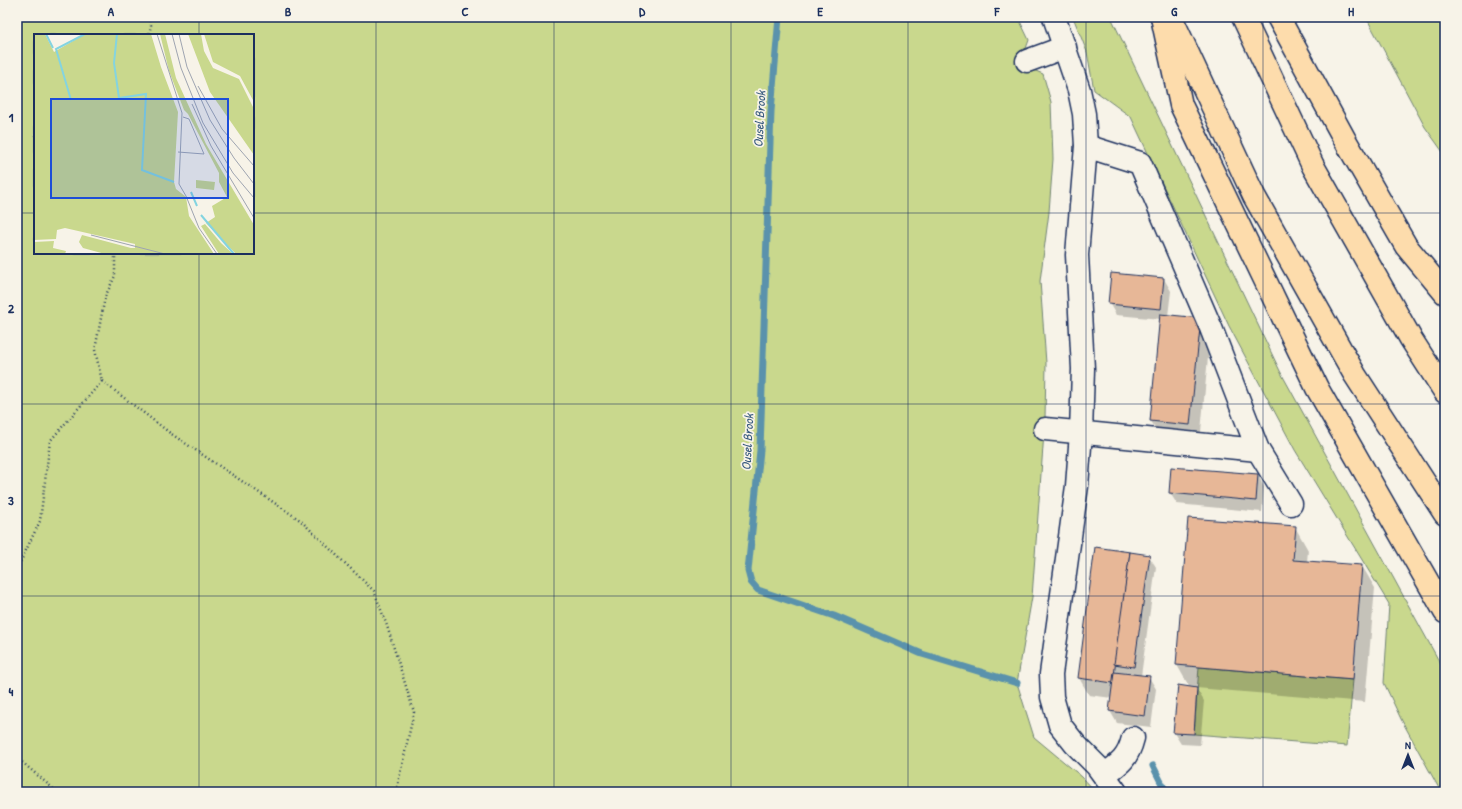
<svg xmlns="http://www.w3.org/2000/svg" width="1462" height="809" viewBox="0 0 1462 809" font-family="'Patrick Hand',sans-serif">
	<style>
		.green { fill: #c9d88d; stroke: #728476; fill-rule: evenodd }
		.shadow { fill: #0003 }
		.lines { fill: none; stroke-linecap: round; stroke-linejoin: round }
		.stream { stroke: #5a92ac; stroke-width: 7 }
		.building { fill: #e7b797; stroke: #1b2f5e }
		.minor-casing { stroke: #1b2f5e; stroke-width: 25 }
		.highway-casing { stroke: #1b2f5e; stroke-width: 25 }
		.path { stroke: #1b2f5e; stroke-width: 2.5; stroke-dasharray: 1 3; stroke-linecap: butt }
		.minor { stroke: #f7f3e8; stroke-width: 22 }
		.highway { stroke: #fddcac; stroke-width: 22 }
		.grid { fill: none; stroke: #1b2f5e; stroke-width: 1; stroke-opacity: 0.55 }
		.labels { text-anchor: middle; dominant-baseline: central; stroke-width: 3.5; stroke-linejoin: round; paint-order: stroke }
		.water-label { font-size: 13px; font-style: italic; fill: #35587e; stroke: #f7f3e8 }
		.inset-river { fill: none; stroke: #84d4e0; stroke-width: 2 }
		.inset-road { fill: none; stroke: #9fa5b1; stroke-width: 1 }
		.view { fill: #1d4ed8; fill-opacity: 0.15; stroke: #1d4ed8; stroke-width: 2 }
		.inset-edge { fill: none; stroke: #1b2f5e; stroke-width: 2 }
		.neatline { fill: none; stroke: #1b2f5e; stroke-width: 1.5 }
		.grid-label { font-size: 13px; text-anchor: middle; font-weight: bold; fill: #1b2f5e }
	</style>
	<rect width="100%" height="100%" fill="#f7f3e8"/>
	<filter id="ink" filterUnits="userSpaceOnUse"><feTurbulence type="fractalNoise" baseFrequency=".025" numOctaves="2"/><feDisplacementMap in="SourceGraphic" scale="8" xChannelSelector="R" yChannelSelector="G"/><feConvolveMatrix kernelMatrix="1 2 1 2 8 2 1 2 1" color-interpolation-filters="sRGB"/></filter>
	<g filter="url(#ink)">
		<g class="green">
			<path d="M17,17H1018L1029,40L1024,54L1031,69L1043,74L1051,102L1053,159L1049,212L1040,281L1046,363L1045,419L1032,597L1017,683L1034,737L1082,777L1096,792H17ZM35,35H253V253H35Z"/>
			<polygon points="1073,17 1111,17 1280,371 1445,672 1445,792 1441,792 1401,719 1384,683 1389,604 1295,450 1229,326 1131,117 1094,90 1087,52"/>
			<polygon points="1366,17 1445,17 1445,155 1425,127"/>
			<polygon points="1199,667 1353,680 1347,746 1194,734"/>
		</g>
		<g class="shadow">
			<polygon points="1164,279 1171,291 1168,316 1200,319 1210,336 1200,442 1161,438 1151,421 1161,319 1116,315 1109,303"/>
			<polygon points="1258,475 1264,487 1262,512 1177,504 1170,493"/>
			<polygon points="1189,519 1295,527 1308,550 1307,562 1362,566 1375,588 1365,702 1196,688 1204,701 1200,745 1181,744 1174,733 1190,688 1177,665"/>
			<polygon points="1149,556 1156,567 1141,676 1149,677 1156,689 1151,727 1117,723 1110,711 1112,698 1089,695 1079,678"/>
		</g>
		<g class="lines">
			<g class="stream">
				<polyline points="779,17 771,111 760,450 748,571 751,582 758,590 834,616 922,654 1017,683"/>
				<polyline points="1153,766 1166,792"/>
			</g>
		</g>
		<g class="building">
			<polygon points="1111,273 1164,278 1161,309 1108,304"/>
			<polygon points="1160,314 1201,318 1190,425 1150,421"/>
			<polygon points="1171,467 1258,474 1256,501 1169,493"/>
			<polygon points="1188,518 1296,526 1293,560 1362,565 1353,680 1176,665"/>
			<polygon points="1095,547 1130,552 1113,683 1078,678"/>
			<polygon points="1130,552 1150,555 1134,667 1114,664"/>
			<polygon points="1114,672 1150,676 1145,716 1109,711"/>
			<polygon points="1178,685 1197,688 1194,734 1173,733"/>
		</g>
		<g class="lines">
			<defs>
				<g id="minor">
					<polyline points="1054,17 1079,90 1084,114 1086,146 1077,255 1083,369 1081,433 1077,486 1051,674 1052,697 1060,725 1075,744 1097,766 1116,792"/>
					<polyline points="1027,61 1065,47"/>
					<polyline points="1045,429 1258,450 1211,328 1140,163 1086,146"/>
					<polyline points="1258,450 1291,504"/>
					<path d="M1104,775C1121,763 1128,758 1133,738"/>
				</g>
				<g id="highway">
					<polyline points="1162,17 1181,105 1317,388 1445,612"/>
					<polyline points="1171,17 1254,196 1355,375 1445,514"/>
					<polyline points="1243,17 1313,166 1411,339 1445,392"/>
					<polyline points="1278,17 1345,140 1406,246 1445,293"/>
				</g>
			</defs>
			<use href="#minor" class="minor-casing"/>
			<use href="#highway" class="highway-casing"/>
			<g class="path">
				<polyline points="148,17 151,25 149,35"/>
				<polyline points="102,381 170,433 300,520 374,591 387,626 414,712 396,792"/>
				<polyline points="17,569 40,521 50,441 102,381 95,350 105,297 115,276 115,253"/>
				<polyline points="17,756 22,762 57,792"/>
			</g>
			<use href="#minor" class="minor"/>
			<use href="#highway" class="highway"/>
		</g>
	</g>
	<path class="grid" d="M199,17V35M376,17V792M554,17V792M731,17V792M908,17V792M1086,17V792M1263,17V792M17,213H35M253,213H1445M199,253V792M17,404H1445M17,596H1445"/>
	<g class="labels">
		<g class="water-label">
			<text transform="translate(759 119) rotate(-87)">Ousel Brook</text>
			<text transform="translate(747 442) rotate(-87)">Ousel Brook</text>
		</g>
	</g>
	<g transform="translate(34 34)">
		<rect width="220" height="220" fill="#f7f3e8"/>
		<path d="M0,0H11L20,18L51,0H117L127,33L144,78L140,148L142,155L152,163L155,182L180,220H71L49,214L45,208L48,201L97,214H101V210L31,194L23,196L22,205L0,206ZM126,0H131L142,44L172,110L220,191V220H202L172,189L181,183L178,172L193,163L185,148V139L154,80L150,76L135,37ZM154,0H167L170,17L179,34L205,45L220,75V121L176,58ZM170,0H220V68L206,42L179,28ZM162,146L181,148L180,156L162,154ZM171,190L187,209L199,220H185L167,192ZM20,207L19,214L32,217L31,220H0V208Z" fill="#c9d88d"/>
		<path class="inset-river" d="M12,0L19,14M83,0L80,29L85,64L112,60L108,136L140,148M37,66L22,15L51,0M157,158L163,172M167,181L200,220"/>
		<path class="inset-road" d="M123,0L148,79L145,150L152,162L165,194L183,220M138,0L147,34L169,89L199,139L220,164M145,0L153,33L176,86L200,124L220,150M164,52L188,95L220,132M158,70L177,112L220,184M144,118L170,120L155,85L149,83M57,201L131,220"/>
		<path class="view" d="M17,65H194V164H17Z"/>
		<rect width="220" height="220" class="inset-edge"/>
	</g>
	<rect width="1462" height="809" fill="none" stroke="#f7f3e8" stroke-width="44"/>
	<g transform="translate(1408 755)" stroke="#f7f3e8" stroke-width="3" paint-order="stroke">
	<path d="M0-3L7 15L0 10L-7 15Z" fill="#1b2f5e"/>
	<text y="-6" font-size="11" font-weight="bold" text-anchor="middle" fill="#1b2f5e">N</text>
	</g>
	<rect x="22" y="22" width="1418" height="765" class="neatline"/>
	<g class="grid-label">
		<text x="111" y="16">A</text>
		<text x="288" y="16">B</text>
		<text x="465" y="16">C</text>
		<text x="642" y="16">D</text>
		<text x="820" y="16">E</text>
		<text x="997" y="16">F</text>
		<text x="1174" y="16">G</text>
		<text x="1351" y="16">H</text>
		<text x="11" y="122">1</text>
		<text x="11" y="313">2</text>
		<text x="11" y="505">3</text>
		<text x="11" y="696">4</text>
	</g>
</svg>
